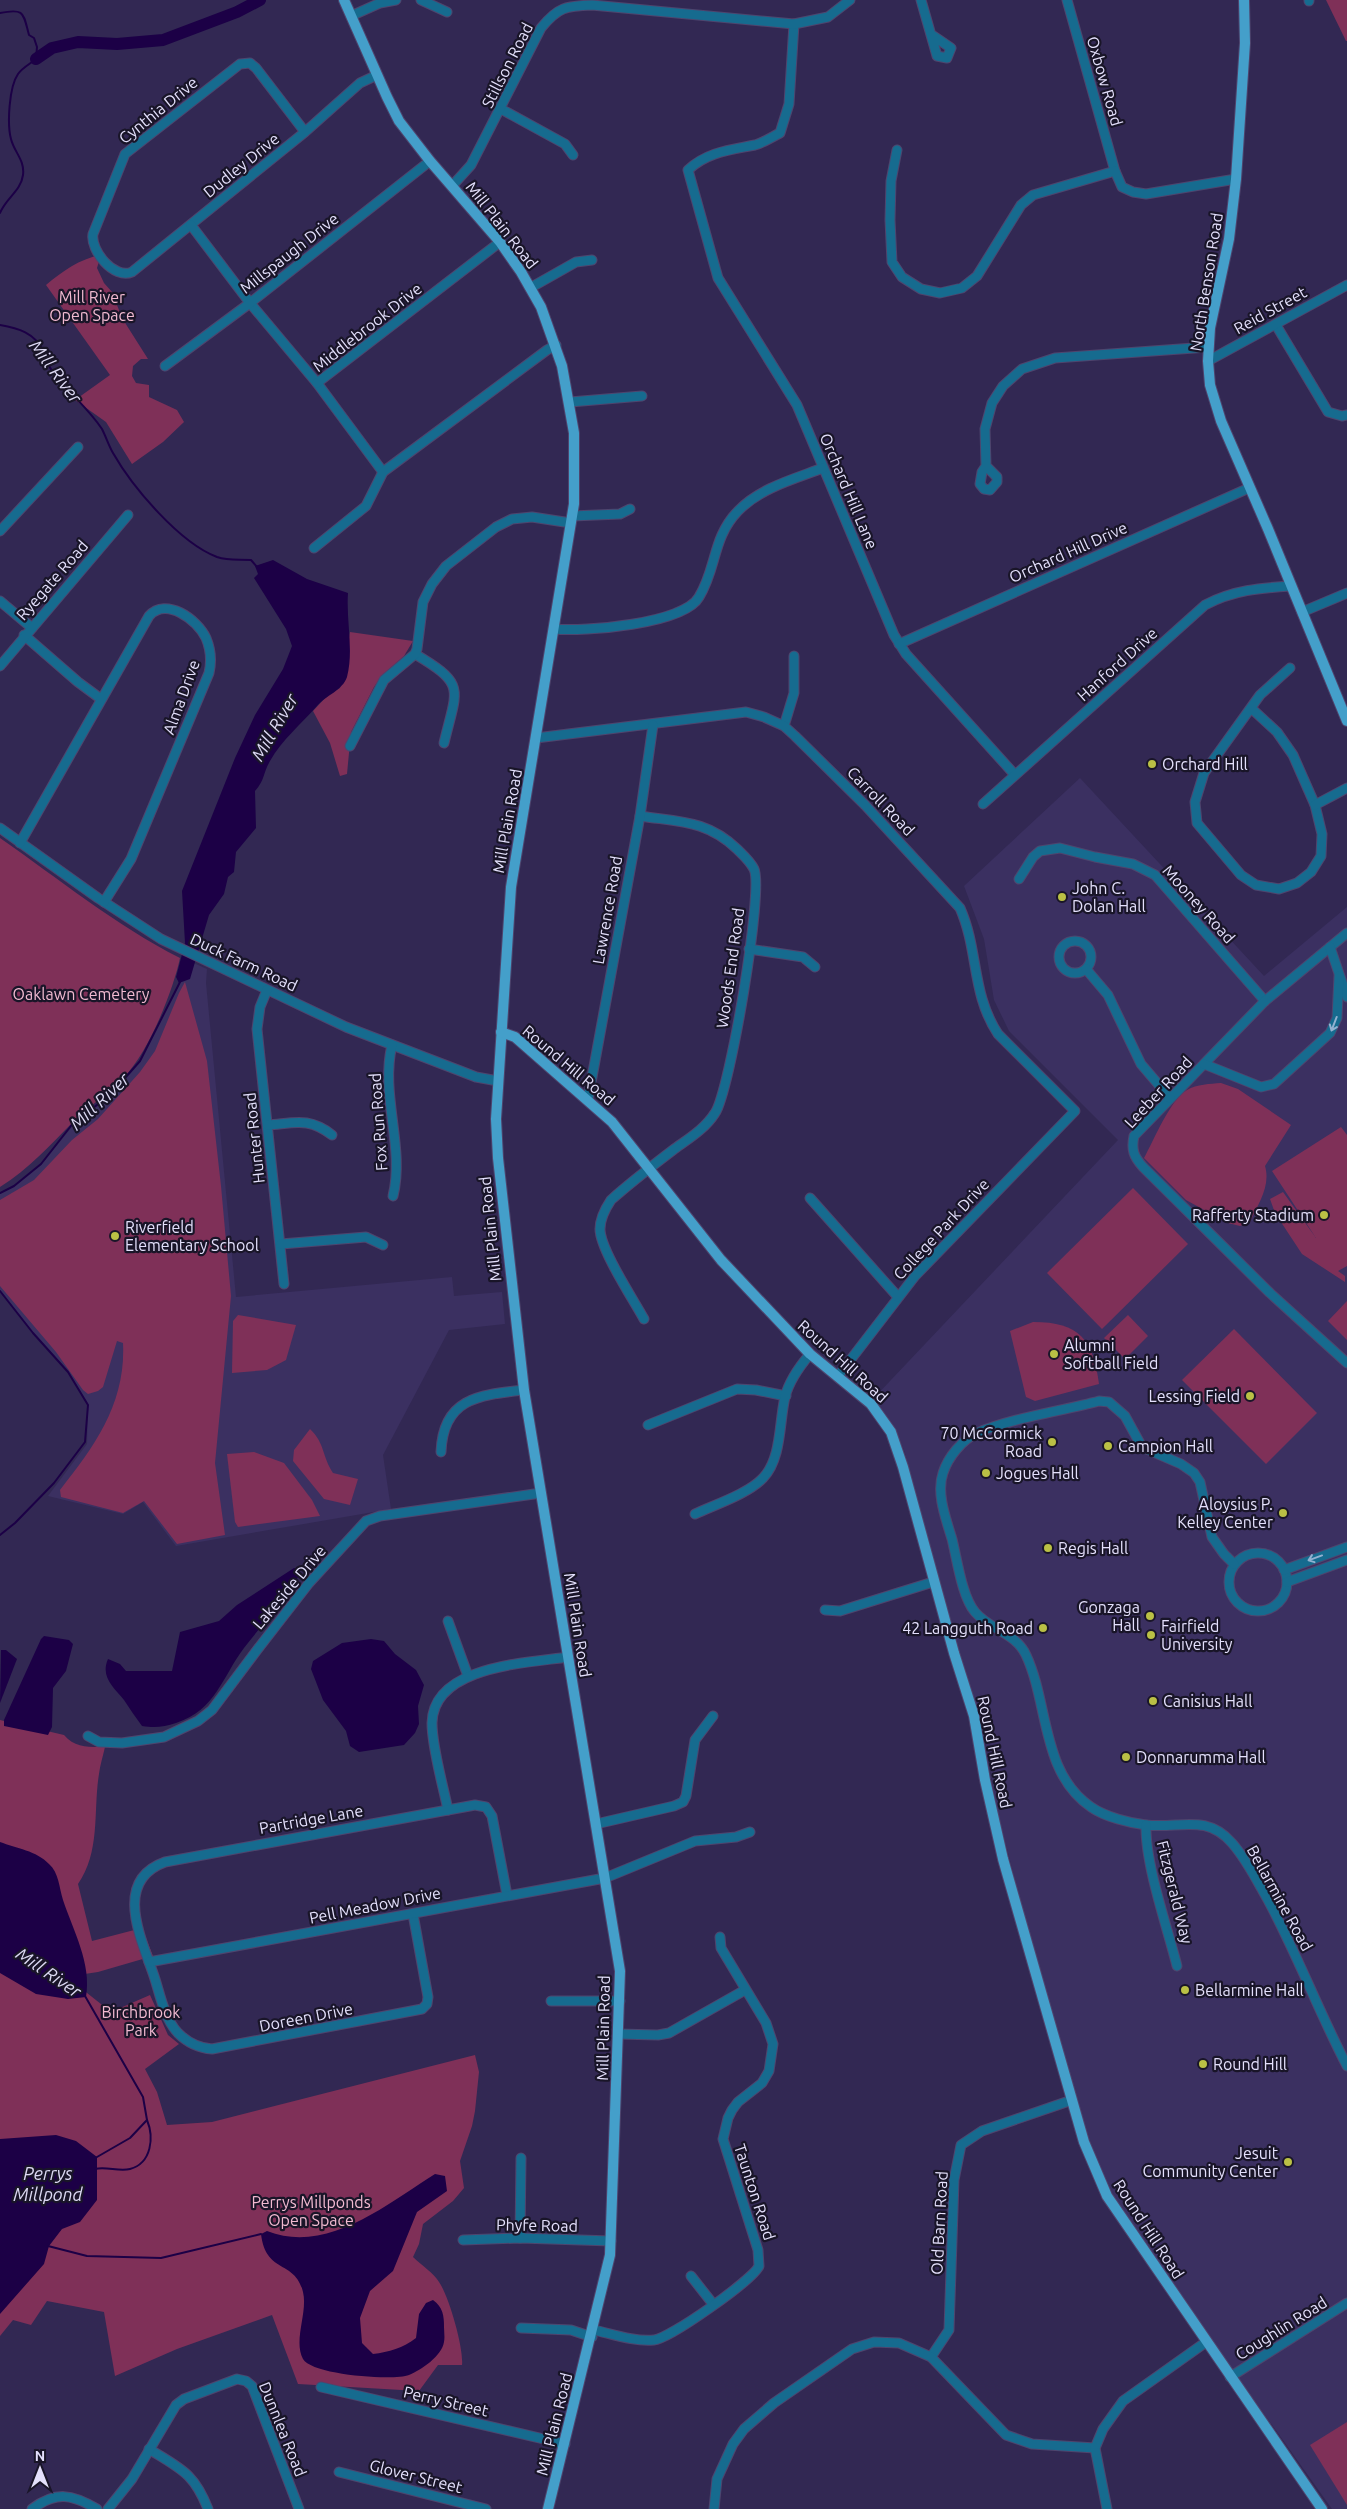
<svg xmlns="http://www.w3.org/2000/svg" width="1347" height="2509" viewBox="0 0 1347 2509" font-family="Ubuntu,sans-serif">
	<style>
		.built { fill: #3b3061 }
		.green { fill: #7f3058 }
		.water { fill: #1c0046 }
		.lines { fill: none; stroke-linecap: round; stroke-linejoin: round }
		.stream { stroke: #1c0046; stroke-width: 2 }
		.river { stroke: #1c0046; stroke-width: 12 }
		.minor-casing { stroke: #4e456e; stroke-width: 11 }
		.major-casing { stroke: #4e456e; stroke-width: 12 }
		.minor { stroke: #166b8f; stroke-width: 9 }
		.major { stroke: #449fca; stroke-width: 10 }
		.oneway { stroke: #92b1d0 }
		.poi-dot { fill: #bac045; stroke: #191528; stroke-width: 2 }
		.labels { text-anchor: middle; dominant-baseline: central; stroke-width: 4.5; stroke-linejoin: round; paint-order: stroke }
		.street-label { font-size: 16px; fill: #e4e0fc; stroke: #191528 }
		.park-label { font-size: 16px; fill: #f2bad1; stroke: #191528 }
		.poi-label { font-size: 16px; fill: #e4e0fc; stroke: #191528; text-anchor: start }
		.water-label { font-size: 18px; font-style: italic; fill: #dcd9f3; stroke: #191528 }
	</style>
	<rect width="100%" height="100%" fill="#322853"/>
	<g class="built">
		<polygon points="1080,778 1264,976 1347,907 1347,2509 1332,2509 1230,2366 1110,2190 1093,2152 1079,2117 1052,2024 997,1810 984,1732 935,1578 905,1453 895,1428 873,1399 1118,1140 1009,1031 994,1000 984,939 964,886"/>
		<polygon points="189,961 207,969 206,983 236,1297 452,1277 454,1296 502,1292 505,1324 449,1330 383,1455 391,1509 176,1546 143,1502 123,1514 48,1496 87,1444 88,1405 69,1372 33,1333 0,1290 0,1194 14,1186 41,1165 75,1123 110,1097 141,1061"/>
	</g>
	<g class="green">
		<polygon points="1326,0 1347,0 1347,41 1346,41"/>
		<path d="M101,255L97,268L104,283L112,292L122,318L148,359H141L133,366L132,376L136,383L149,385V397L177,410L184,422L163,442L132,464L106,422L75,400L110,375L46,285C63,271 79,259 101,255Z"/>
		<polygon points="350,632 413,641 404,656 382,675 374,687 351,732 347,774 340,776 330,743 313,711 327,696 340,688"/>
		<path d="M0,838C59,879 115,925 180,958C173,991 148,1054 123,1078C108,1093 90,1106 74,1121C50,1145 29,1169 0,1187Z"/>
		<path d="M185,982L207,1061L221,1186L231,1296L215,1463L225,1535L177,1544L144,1501L123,1513L61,1497L60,1490C96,1445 126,1402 123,1343L117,1341L103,1387L98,1391L88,1394L83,1390L56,1352L0,1286V1200L34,1180L72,1140L98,1119L140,1072L155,1051L179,993Z"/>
		<path d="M1221,1083L1238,1089L1291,1125L1265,1166C1271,1186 1258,1204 1250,1222L1240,1226L1228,1223L1186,1200L1144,1158C1154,1140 1170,1100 1187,1090C1197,1084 1210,1084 1221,1083Z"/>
		<polygon points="1341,1127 1347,1135 1347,1266 1338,1271 1345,1276 1345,1282 1302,1254 1275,1213 1270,1199 1283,1192 1316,1238 1272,1171"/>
		<polygon points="1133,1188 1188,1244 1102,1329 1047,1273"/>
		<polygon points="1347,1301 1347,1340 1328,1321"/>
		<polygon points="238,1315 296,1325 286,1360 267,1370 232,1373 233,1321"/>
		<polygon points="1128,1315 1148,1336 1125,1359 1104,1338"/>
		<path d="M1033,1322C1080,1322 1093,1340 1099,1384L1035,1401L1026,1397L1010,1331Z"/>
		<polygon points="1234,1329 1317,1413 1266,1464 1182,1380"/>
		<path d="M310,1429C325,1443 322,1457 333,1473L358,1479L350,1505L324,1499L293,1461L294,1450Z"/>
		<polygon points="254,1452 284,1463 312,1500 320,1516 238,1527 235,1522 227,1454"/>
		<path d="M0,1720L64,1735C75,1748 89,1747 105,1747C103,1756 100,1765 99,1774C93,1810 101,1851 78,1884L92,1941L142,1928L153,1956L98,1972L78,1975L77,1985L111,2012L150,1995L168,2035L179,2044L145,2069L157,2092L167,2125L212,2122L475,2055L479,2072L475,2111L472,2126L460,2161L464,2188L453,2201L423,2224L419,2244L413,2257C421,2265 434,2273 439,2282C449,2296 464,2349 462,2365H438L419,2391L298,2384L272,2315L177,2349L115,2376L104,2312L47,2301L31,2325L13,2320L0,2336Z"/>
		<polygon points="1347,2422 1347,2505 1310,2445"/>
	</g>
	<g class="water">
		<path d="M273,560L307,579L348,593C346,621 354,650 347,677C343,690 325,696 317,706C301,724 282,740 270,761C263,773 265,780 255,791L256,828L236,852L234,872L228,877L224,894L209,915L190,979L179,983L176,977L185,943L182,891L235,758L255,715L283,669L292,646L286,629L254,578L258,574L255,566Z"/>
		<path d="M294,1568L298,1569V1577L293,1587C278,1608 260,1627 244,1648C222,1677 216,1710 176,1723C164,1727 155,1728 142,1726C136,1718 130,1709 124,1700C114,1688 100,1677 108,1659L120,1664L126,1671H172L180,1632L219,1621L237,1605Z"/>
		<polygon points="44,1636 69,1640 73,1644 66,1671 53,1688 52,1727 48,1735 4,1726 4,1720 41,1639"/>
		<polygon points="371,1639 384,1641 395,1654 416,1670 424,1685 418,1706 419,1724 415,1733 404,1745 359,1752 350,1746 346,1731 323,1700 311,1669 313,1661 342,1643"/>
		<polygon points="1,1650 6,1650 17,1659 0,1703"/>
		<path d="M0,1842C16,1848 37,1851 49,1864C59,1873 59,1887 63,1900C73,1930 92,1964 86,1997L68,1999L36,1994L0,1973Z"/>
		<polygon points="56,2135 76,2141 97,2157 97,2200 80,2222 62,2229 49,2246 44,2264 0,2314 0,2139"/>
		<path d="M435,2174L445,2176L447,2191L417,2212L393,2271L370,2291L360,2318L362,2343L373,2354C389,2352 403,2348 416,2338L419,2314L426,2303L433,2300C443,2307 444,2316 444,2327C444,2332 445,2337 444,2342C442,2356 421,2370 409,2375C393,2381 312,2375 303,2359C293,2340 308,2313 303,2292C295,2259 266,2275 261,2234L267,2231C327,2255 387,2204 435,2174Z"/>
	</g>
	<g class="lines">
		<g class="stream">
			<path d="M0,13C25,8 23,13 29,35L34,38L37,47L36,59C30,64 22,68 18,74C9,87 7,124 11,139C14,152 25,160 23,175C21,191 6,198 0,213"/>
			<path d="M0,325C18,328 35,333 43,351C46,358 48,366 53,372C68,392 88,408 102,429C106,437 109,446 113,453C133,488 180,543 217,557C229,561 239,559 251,560L257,567"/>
			<polyline points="0,1193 14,1186 41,1164 74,1122 109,1096 140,1061 180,982"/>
			<polyline points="0,1291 33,1333 68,1372 88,1405 85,1442 54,1483 15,1523 0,1535"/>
			<polyline points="85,1996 143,2097 147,2120 130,2138 97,2157"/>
			<path d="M95,2169C106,2166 119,2172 130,2169C152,2163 154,2137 147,2120"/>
			<polyline points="48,2246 87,2256 161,2258 261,2234"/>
		</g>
		<polyline class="river" points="36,59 52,48 78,42 117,44 163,40 237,12 260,0"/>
		<defs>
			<g id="minor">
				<polyline points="421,0 447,12"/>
				<polyline points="921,0 937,56 947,58 951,48 932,35"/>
				<polyline points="1067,0 1115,171"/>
				<polyline points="1309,0 1309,1"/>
				<polyline points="351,16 380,3 396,0"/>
				<path d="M794,24L789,104L780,133C772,137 763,143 755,145C730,150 707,152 688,170L718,278L797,405L894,635L906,654L1015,775"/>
				<polyline points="501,109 565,144 573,155"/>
				<path d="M305,132L256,68L250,63L240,64L125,154L93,234C90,250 114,280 132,272L305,132L360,83L377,75"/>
				<polyline points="897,150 891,181 890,220 892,262 902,277 921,289 940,293 962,288 977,276 1021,205 1033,195 1115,171 1122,187 1133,192 1146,194 1236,179"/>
				<path d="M452,186L471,165L541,28C558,7 566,6 592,5L794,24L828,17L850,0"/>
				<polyline points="191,225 250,303 317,383 383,472"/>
				<polyline points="530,288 576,262 592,260"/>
				<polyline points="1276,325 1328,412 1342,416 1347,415"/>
				<polyline points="1208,361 1347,285"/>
				<polyline points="165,366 250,303 430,161"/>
				<polyline points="317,383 500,242"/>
				<polyline points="570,402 642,396"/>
				<polyline points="986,466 982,472 980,484 984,489 990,490 997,482 997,477 986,466 985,429 992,403 1003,386 1022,369 1055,358 1208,347"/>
				<polyline points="572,516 620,514 630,509"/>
				<polyline points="0,531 78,447"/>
				<polyline points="314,548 366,506 383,472 547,350 556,345"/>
				<polyline points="0,601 32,628"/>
				<polyline points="1302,612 1347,593"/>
				<path d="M554,629C584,632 684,624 699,597C717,568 712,538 738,511C760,488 794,479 823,468"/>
				<polyline points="24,635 78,682 101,699"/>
				<polyline points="899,644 1249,488"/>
				<path d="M415,654C467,685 457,688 444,743"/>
				<polyline points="0,666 128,515"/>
				<polyline points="1251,708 1277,732 1293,755 1315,805 1322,834 1321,856 1311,872 1297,883 1279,889 1256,885 1241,875 1197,823 1195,802 1204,773 1260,695 1290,668"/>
				<polyline points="784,726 794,693 794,656"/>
				<path d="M536,738L746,712L764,717L784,726L795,736L865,805L960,908C979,951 971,993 998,1034L1075,1111L915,1276L838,1376"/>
				<polyline points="350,746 384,680 415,654 417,649 423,602 432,584 446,566 496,527 512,519 532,517 571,523"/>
				<path d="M983,804L1205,605C1233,590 1260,588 1291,586"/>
				<polyline points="1315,805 1347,788"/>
				<path d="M640,816C679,822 707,820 737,849C743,855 750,861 754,869C764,889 730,1091 715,1113C705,1129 688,1139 673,1150C652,1166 631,1182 611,1200C605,1209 600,1218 600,1229C600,1249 633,1299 644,1319"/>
				<polyline points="0,828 98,898 161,939 346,1027 476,1077 498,1081"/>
				<path d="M20,843L149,616C166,597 197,619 206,638C211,650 212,660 209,673L131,859L104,902"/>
				<polyline points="1019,879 1033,857 1040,851 1060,848 1095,857 1133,864 1155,875 1265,1001"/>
				<path d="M1347,933L1265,1001L1134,1136C1131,1150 1134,1157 1143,1167L1270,1293L1347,1363"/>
				<circle cx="1075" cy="957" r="16"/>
				<polyline points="1330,947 1347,997"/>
				<polyline points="749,949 803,957 815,967"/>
				<polyline points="1086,969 1108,995 1141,1064 1170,1098"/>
				<polyline points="267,990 260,1007 257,1029 284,1284"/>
				<path d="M392,1045C380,1095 405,1147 393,1196"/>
				<polyline points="1204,1064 1261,1087 1274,1084 1330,1033 1337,1018 1339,976"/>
				<polyline points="588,1099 640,816 653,725"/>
				<path d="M268,1125C295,1123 309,1117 332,1135"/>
				<polyline points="810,1198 898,1297"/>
				<polyline points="281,1244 366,1237 383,1245"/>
				<polyline points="648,1425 737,1389 756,1390 786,1396"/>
				<path d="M441,1452C443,1398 479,1395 524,1390"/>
				<path d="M695,1514C714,1505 748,1494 763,1478C782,1458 779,1422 785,1397C789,1381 799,1367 810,1354"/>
				<circle cx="1258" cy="1582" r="29"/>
				<path d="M1234,1564L1224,1554L1212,1537L1200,1482L1194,1473L1181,1464L1142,1447L1125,1416L1109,1402L1099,1401C1062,1411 1011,1418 977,1433C962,1440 948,1457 943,1473C936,1493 946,1519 952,1539C957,1559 962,1597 975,1612C990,1630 1016,1633 1026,1655C1049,1704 1041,1773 1091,1807C1105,1817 1130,1823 1146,1825C1179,1829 1206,1813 1232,1843C1247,1860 1257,1881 1268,1900C1297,1954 1319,2012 1347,2066"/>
				<polyline points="1284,1570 1347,1547"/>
				<polyline points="1287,1582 1347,1560"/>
				<polyline points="825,1610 840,1611 933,1582"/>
				<polyline points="448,1621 468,1676"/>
				<polyline points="88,1736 99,1742 122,1743 164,1737 198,1721 212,1710 257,1650 309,1583 366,1521 380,1516 541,1493"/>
				<path d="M448,1810C443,1785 432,1748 432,1723C433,1666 526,1663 568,1657"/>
				<polyline points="596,1824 674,1806 683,1802 686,1796 695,1740 713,1716"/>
				<path d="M1146,1825C1145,1864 1167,1926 1177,1966"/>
				<path d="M413,1914L428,1997L427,2004L422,2009L212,2049C199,2048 187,2042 178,2033C164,2018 160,1994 154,1976C142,1940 112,1881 165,1862L475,1805L486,1807L492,1816L507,1895"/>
				<polyline points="149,1962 605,1878 695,1841 736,1837 750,1832"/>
				<polyline points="551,2001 620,2001"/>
				<polyline points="618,2034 658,2035 669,2033 745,1990"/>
				<polyline points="520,2238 521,2158"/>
				<polyline points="463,2240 520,2238 611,2241"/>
				<polyline points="691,2276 713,2304"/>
				<polyline points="521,2328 571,2330 592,2337"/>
				<path d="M594,2330C612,2334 635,2342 654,2340C669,2339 753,2280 759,2266L758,2250L723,2139L728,2118L732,2110L738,2102L762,2083L769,2071L773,2044L766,2023L721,1948L720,1937"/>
				<polyline points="931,2357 949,2330 954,2180 961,2145 982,2131 1072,2100"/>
				<polyline points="1230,2377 1347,2303"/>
				<polyline points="321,2387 565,2444"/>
				<path d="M149,2449C181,2469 194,2473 208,2509"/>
				<polyline points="339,2472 486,2509"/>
				<path d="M32,2509C56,2491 72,2494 97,2509"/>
				<polyline points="108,2509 132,2479 176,2405 184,2399 237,2379 246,2381 252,2386 299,2509"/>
				<polyline points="714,2509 717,2479 733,2444 744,2429 774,2403 852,2349 874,2342 899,2343 931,2357 1006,2435 1032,2444 1095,2448"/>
				<polyline points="1107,2509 1095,2448 1103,2429 1123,2401 1206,2342"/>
			</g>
			<g id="major">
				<polyline points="344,0 387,97 399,121 430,161 500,242 521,272 541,307 562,366 574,433 574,504 511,887 496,1119 498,1158 524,1390 620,1971 610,2255 548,2509"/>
				<polyline points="1244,0 1245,43 1236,179 1229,239 1210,328 1208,361 1210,385 1221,421 1268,529 1347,721"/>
				<polyline points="501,1032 515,1037 612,1122 721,1260 810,1354 871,1404 891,1432 903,1467 954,1653 974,1716 985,1780 1003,1859 1084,2142 1107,2196 1322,2509"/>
			</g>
		</defs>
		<use href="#minor" class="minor-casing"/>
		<use href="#major" class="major-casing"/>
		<use href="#minor" class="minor"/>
		<use href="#major" class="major"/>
	</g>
	<defs><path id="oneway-shaft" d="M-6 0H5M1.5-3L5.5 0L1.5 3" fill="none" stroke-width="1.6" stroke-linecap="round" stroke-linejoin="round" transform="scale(1.25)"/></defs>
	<g class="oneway">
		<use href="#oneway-shaft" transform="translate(1334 1024) rotate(111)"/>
		<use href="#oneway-shaft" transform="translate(1315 1558) rotate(160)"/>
	</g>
	<g class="poi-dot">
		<circle cx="1152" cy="764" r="5"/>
		<circle cx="1062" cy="897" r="5"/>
		<circle cx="1324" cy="1215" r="5"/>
		<circle cx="115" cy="1236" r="5"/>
		<circle cx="1054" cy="1354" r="5"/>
		<circle cx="1250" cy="1396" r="5"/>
		<circle cx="1052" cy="1442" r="5"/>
		<circle cx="1108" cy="1446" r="5"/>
		<circle cx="986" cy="1473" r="5"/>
		<circle cx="1283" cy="1513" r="5"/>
		<circle cx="1048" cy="1548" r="5"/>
		<circle cx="1150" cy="1616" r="5"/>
		<circle cx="1043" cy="1628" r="5"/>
		<circle cx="1151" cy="1635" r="5"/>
		<circle cx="1153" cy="1701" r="5"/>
		<circle cx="1126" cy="1757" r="5"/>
		<circle cx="1185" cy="1990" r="5"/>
		<circle cx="1203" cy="2064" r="5"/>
		<circle cx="1288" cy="2162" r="5"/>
	</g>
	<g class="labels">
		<g class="street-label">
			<text transform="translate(507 65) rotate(-63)">Stillson Road</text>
			<text transform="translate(1105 81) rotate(74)">Oxbow Road</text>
			<text transform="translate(158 110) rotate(-39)">Cynthia Drive</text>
			<text transform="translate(241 165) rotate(-39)">Dudley Drive</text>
			<text transform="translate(502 225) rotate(52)">Mill Plain Road</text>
			<text transform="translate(289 253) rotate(-38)">Millspaugh Drive</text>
			<text transform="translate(1206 282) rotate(-81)">North Benson Road</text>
			<text transform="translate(1270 310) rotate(-29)">Reid Street</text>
			<text transform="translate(367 327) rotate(-38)">Middlebrook Drive</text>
			<text transform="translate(849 491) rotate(67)">Orchard Hill Lane</text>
			<text transform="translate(1068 552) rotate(-24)">Orchard Hill Drive</text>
			<text transform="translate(52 580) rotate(-49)">Ryegate Road</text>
			<text transform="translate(1117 664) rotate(-42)">Hanford Drive</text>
			<text transform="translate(181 697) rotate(-70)">Alma Drive</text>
			<text transform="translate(881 801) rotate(46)">Carroll Road</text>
			<text transform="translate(507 821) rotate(-80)">Mill Plain Road</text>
			<text transform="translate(1199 904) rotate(48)">Mooney Road</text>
			<text transform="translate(607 910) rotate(-80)">Lawrence Road</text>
			<text transform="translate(244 962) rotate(25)">Duck Farm Road</text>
			<text transform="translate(730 968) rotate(-82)">Woods End Road</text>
			<text transform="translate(569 1065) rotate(40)">Round Hill Road</text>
			<text transform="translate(1158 1092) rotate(-47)">Leeber Road</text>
			<text transform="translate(378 1122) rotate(-94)">Fox Run Road</text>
			<text transform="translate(254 1138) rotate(-96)">Hunter Road</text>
			<text transform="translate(490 1229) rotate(-96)">Mill Plain Road</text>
			<text transform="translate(941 1229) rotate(-47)">College Park Drive</text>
			<text transform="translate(843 1361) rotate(42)">Round Hill Road</text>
			<text transform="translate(289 1587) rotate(-50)">Lakeside Drive</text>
			<text transform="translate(578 1625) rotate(81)">Mill Plain Road</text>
			<text transform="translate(995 1752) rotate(78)">Round Hill Road</text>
			<text transform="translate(311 1819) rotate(-10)">Partridge Lane</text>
			<text transform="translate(1175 1892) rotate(76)">Fitzgerald Way</text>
			<text transform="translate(1280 1898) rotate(61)">Bellarmine Road</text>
			<text transform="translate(375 1905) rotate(-11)">Pell Meadow Drive</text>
			<text transform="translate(306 2017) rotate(-11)">Doreen Drive</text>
			<text transform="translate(603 2028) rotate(-89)">Mill Plain Road</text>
			<text transform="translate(755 2192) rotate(72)">Taunton Road</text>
			<text transform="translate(939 2223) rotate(-87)">Old Barn Road</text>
			<text transform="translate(537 2225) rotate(1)">Phyfe Road</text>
			<text transform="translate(1149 2229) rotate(57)">Round Hill Road</text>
			<text transform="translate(1281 2328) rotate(-32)">Coughlin Road</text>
			<text transform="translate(446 2401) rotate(13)">Perry Street</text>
			<text transform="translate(554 2424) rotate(-76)">Mill Plain Road</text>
			<text transform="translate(283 2429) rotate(68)">Dunnlea Road</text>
			<text transform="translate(416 2476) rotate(14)">Glover Street</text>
		</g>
		<g class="park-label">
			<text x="92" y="297">Mill River<tspan x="92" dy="18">Open Space</tspan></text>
			<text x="81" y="994">Oaklawn Cemetery</text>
			<text x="141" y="2012">Birchbrook<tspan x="141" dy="18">Park</tspan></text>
			<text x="311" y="2202">Perrys Millponds<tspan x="311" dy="18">Open Space</tspan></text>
		</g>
		<g class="poi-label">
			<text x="1162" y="764">Orchard Hill</text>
			<text x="1072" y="888">John C.<tspan x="1072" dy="18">Dolan Hall</tspan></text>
			<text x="1314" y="1215" text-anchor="end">Rafferty Stadium</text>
			<text x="125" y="1227">Riverfield<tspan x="125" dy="18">Elementary School</tspan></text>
			<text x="1064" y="1345">Alumni<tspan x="1064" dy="18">Softball Field</tspan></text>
			<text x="1240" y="1396" text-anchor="end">Lessing Field</text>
			<text x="1042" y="1433" text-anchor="end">70 McCormick<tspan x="1042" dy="18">Road</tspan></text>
			<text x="1118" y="1446">Campion Hall</text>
			<text x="996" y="1473">Jogues Hall</text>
			<text x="1273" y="1504" text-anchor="end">Aloysius P.<tspan x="1273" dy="18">Kelley Center</tspan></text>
			<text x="1058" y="1548">Regis Hall</text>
			<text x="1140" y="1607" text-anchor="end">Gonzaga<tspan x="1140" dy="18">Hall</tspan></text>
			<text x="1161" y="1626">Fairfield<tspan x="1161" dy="18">University</tspan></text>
			<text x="1033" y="1628" text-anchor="end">42 Langguth Road</text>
			<text x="1163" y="1701">Canisius Hall</text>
			<text x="1136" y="1757">Donnarumma Hall</text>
			<text x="1195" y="1990">Bellarmine Hall</text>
			<text x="1213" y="2064">Round Hill</text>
			<text x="1278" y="2153" text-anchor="end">Jesuit<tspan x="1278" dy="18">Community Center</tspan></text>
		</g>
		<g class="water-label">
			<text transform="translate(56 371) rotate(53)">Mill River</text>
			<text transform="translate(274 727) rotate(-60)">Mill River</text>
			<text transform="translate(99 1101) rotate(-43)">Mill River</text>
			<text transform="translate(49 1972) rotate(34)">Mill River</text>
			<text x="48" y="2173">Perrys<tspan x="48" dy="21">Millpond</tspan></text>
		</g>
	</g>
	<g transform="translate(40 2469)" stroke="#191528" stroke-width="4" paint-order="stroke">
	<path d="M0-4L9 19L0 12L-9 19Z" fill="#e4e0fc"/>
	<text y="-8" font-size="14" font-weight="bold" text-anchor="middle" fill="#e4e0fc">N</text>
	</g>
</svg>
